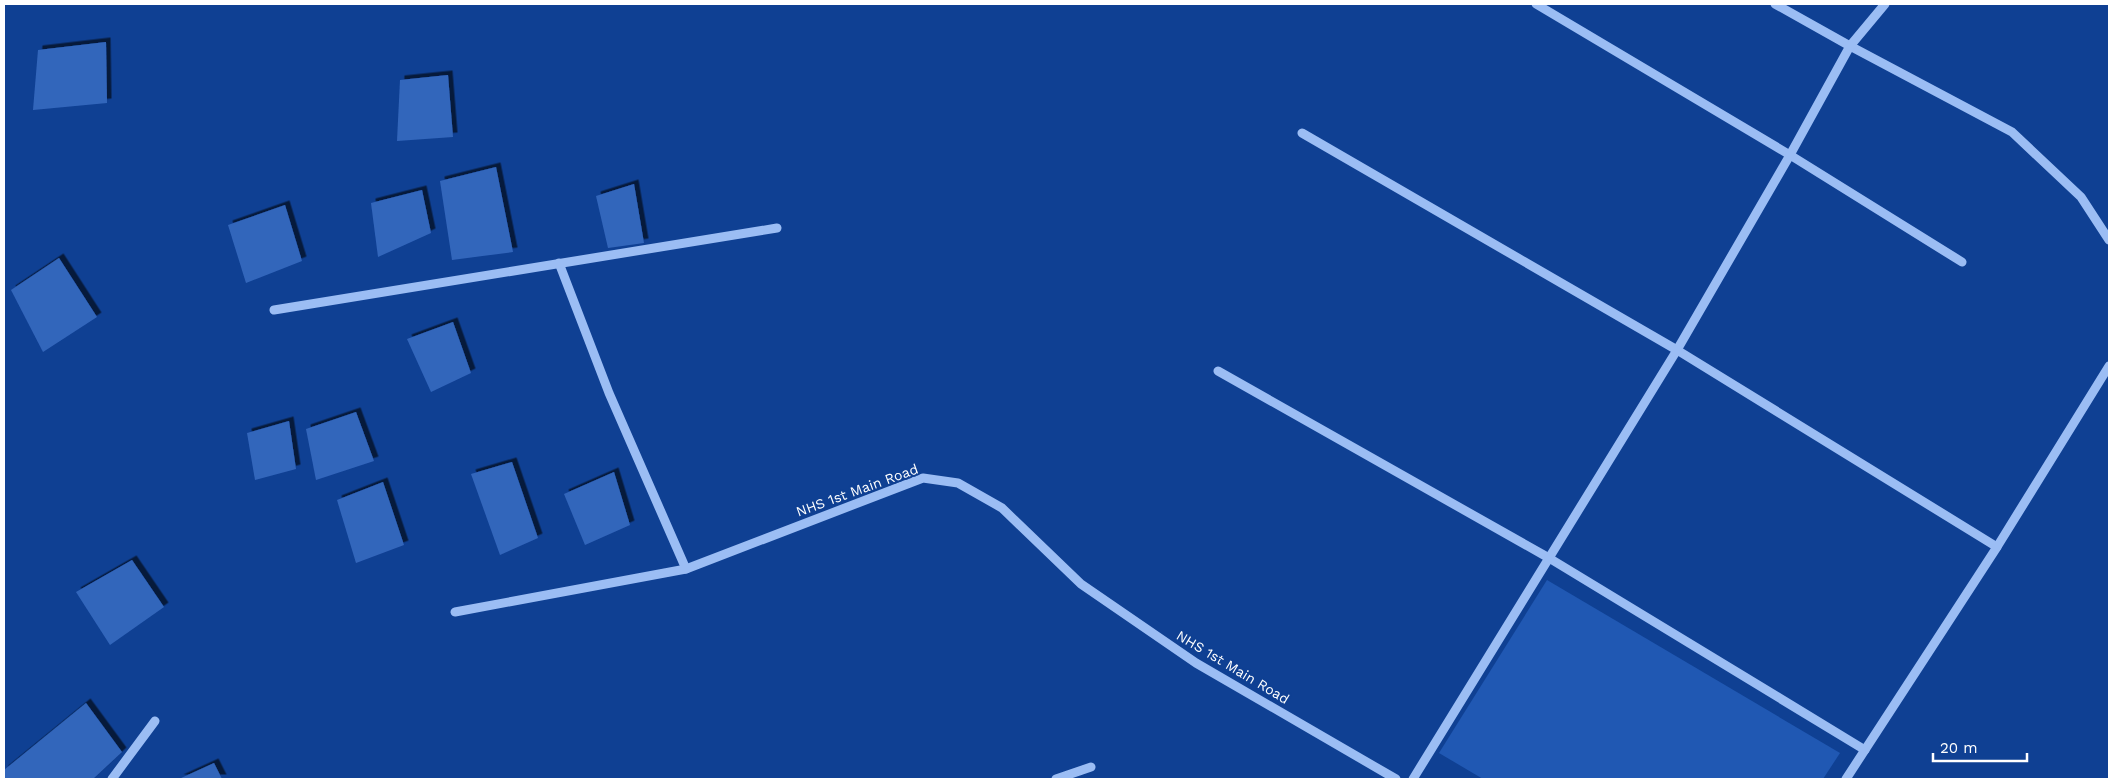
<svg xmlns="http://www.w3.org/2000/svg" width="2113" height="783" viewBox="0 0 2113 783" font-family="'Work Sans',sans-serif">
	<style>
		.green { fill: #2058b3 }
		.building { fill: #36b; filter: url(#shadow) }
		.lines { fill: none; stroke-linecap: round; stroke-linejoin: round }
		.minor { stroke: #9bbdf4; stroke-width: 9 }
		.labels { text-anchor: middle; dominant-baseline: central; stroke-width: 4; stroke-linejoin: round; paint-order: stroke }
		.street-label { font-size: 14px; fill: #fff; stroke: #0f4093 }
	</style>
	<defs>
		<filter id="shadow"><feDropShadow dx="4.5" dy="-4.5" stdDeviation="0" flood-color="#0009"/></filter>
	</defs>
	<rect width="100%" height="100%" fill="#0f4093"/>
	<polygon class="green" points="1547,580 1840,753 1823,779 1483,779 1439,753"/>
	<g class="building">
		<polygon points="106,42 107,103 33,110 38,50"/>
		<polygon points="448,75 453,137 397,141 400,80"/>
		<polygon points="496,167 513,252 452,260 440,181"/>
		<polygon points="634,184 644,243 608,248 596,196"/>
		<polygon points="422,190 431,233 378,257 371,203"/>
		<polygon points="285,205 302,261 246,283 228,225"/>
		<polygon points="59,258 97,317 43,352 11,290"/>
		<polygon points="453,322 471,373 431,392 407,339"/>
		<polygon points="356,412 374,461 316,480 306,429"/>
		<polygon points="289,421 296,469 255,480 247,433"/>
		<polygon points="512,462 538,538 500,555 471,474"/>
		<polygon points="614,472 630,525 585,545 564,494"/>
		<polygon points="383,482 404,545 356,563 337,500"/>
		<polygon points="132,560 164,607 110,645 76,592"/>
		<polygon points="86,703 122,752 93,779 4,779 4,770"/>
		<polygon points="214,763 222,779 179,779"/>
	</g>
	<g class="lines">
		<g class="minor">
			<polyline points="1536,4 1790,155 1962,262"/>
			<polyline points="1775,4 1850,46 2012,132 2081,197 2109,240"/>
			<polyline points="1302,133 1677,350 1997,547 1846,779"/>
			<polyline points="559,263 609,393 686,569"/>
			<polyline points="274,310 777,228"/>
			<polyline points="1218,371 1549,558 1865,750"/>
			<polyline points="1997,547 2109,366"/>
			<polyline points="455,612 686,569 923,478 958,483 1002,508 1081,584 1196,663 1396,779"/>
			<polyline points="112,779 155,721"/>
			<polyline points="1056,779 1091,767"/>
			<polyline points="1413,779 1677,350 1790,155 1850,46 1885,4"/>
		</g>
	</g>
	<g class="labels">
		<g class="street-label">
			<text transform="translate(857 490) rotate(-20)">NHS 1st Main Road</text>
			<text transform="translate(1233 667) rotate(31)">NHS 1st Main Road</text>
		</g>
	</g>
	<rect width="2113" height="783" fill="none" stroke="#ffffff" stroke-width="10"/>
	<path d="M1933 753v8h94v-8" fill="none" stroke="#ffffff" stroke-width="2.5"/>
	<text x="1940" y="753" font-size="15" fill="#ffffff" stroke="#0f4093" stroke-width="4" paint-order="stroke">20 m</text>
</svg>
